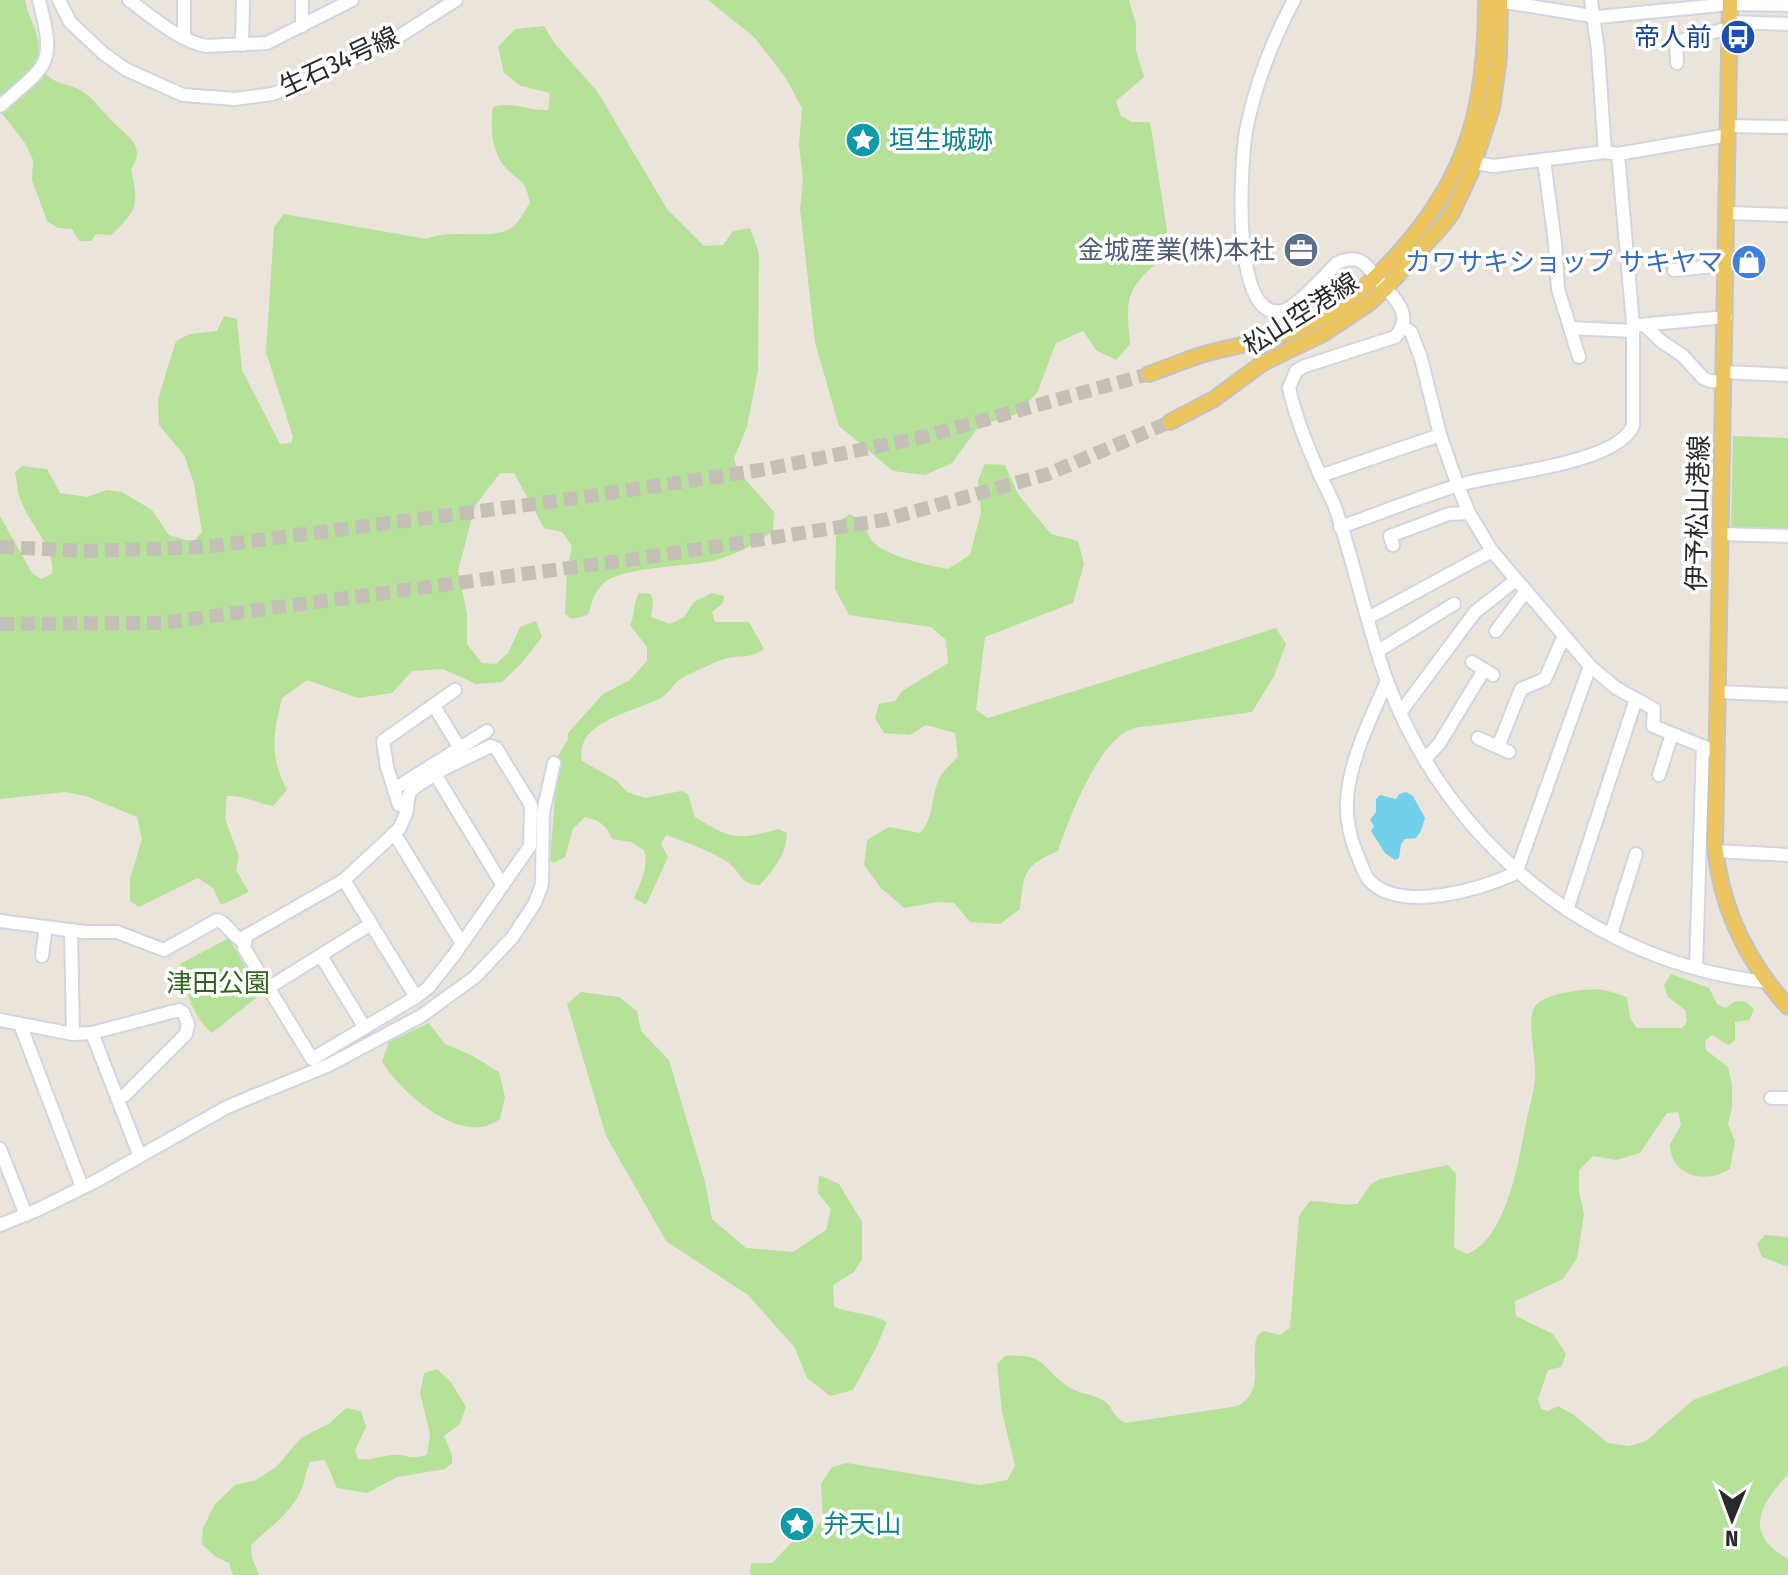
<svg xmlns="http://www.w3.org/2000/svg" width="1788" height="1575" viewBox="0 0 1788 1575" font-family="'Fira Sans Condensed','Noto Sans JP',sans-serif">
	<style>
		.green { fill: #b5e199 }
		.water { fill: #71d1eb }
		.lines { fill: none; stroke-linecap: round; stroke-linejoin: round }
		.major-tunnel { stroke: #c4bfb7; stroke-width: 14; stroke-dasharray: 14 7; stroke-linecap: butt }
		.minor-casing { stroke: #d1d5e2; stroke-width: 16 }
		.major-casing { stroke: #c3c3c3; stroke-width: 18 }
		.minor { stroke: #fff; stroke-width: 12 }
		.major { stroke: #edc55f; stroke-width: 14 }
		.labels { text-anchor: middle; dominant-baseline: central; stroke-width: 7; stroke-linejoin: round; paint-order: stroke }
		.transit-label { font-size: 26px; fill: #164399; stroke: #fff; text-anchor: end }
		.street-label { font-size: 26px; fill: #292929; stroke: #fff }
		.culture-label { font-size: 26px; fill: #0d838f; stroke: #fff; text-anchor: start }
		.service-label { font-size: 26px; fill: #4e5e75; stroke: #fff; text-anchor: end }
		.shop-label { font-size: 26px; fill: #366cbe; stroke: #fff; text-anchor: end }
		.park-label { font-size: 26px; fill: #2e641c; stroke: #fff }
	</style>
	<rect width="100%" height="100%" fill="#ebe4db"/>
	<g class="green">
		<path d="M0,0H25C27,14 36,27 38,41C40,54 36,65 47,75C55,84 70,84 80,90C94,98 100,109 111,120C125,135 148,146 131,169C139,205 138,210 111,235L96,234L91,241H79L72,229L58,228L47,221L32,180L33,160L25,143L0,111Z"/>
		<path d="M708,0H1129L1136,24V50L1144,77L1116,101L1121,116L1132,122H1150L1167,230L1165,256C1127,288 1125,294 1130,344L1116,360L1097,351L1083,331L1056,343L1037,393L1017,414L979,426L952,463L925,475L893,471L839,426L815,342L800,209L803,180L799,145L802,108L785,77L754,37Z"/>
		<path d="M544,26L555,44L597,91L667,209L704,246L723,245L733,231L750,228L759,253L758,370L747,427L734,458L738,471L774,512L773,531C756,544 737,554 716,560C691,567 625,566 605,582C594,591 592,602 588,615L572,619L565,614L567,570L572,546L562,532L544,528L514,473H500L475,506L458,571L467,614V644L482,663L496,664L508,653L520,627L536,621L542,637L521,664L502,682L476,684L443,669L412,671L392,693L358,698L307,680L282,698C273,736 269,755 287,790L273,806C257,803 243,795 227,796L225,819L239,856L236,870L249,892L221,905L213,888L198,878L139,907L130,901V879L142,839L137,817L86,796L65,792L0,799V516L32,573L41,579L52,574C55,545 28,524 20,498C17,490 17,480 15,472L22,466L47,469L60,493L87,497L107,490L122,492L152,510L169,535L193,542L202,532L194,484L184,455L159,425L158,399L176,341L190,334L217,331L224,316L237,319L242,370L280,444L291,443L293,437L266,352L274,227L284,214L427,239C452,227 496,243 515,225C521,219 525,210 530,203C525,179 522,184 506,168C491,153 490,126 493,107C517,101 525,111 548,110L550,93L521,86L504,73L498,47L515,29Z"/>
		<polygon points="1733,436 1788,438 1788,530 1731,529"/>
		<path d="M985,464L1005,465L1018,494L1051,534L1078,541L1084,564L1073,603L985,637L976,710L988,718L1276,628L1286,644L1274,676L1252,712C1221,716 1190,721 1159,725C1150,726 1137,726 1129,730C1097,745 1069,818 1058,851C1023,866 1024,873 1020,909L1000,924L970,922L954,903L938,902L904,908L881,888L864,865L867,840L889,827L920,833C935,817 930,797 940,777C944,770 952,763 958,757L955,733L926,725L910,735L884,733L875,718L879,704L895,701L902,691L948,663L946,640L931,627L849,615L835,589L836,537L841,520L850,514L865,523C867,529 868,537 872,541C887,557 927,565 948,569L970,555L981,512L978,480Z"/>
		<path d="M639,593L651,594L653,602L651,617L670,624L684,617L694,602L712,593L724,596L723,603L712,612L715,622H749L764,649C748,660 741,654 724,659C716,662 685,675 679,680C673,685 669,693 662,697C636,713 575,719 582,761L616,780L627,792L645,798L681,791L688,794L695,817C731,839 737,841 778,829L787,833C786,855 774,869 760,885C737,884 743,872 726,861C708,850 686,842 666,835L661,844L668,857L646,905L634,898C641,882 649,867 644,850L631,842L612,839C607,825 599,820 585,817L573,829L565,857L554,863L550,860L555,797L554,763L568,739V733L603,694L630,680L647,661V647L630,625C635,614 633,604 639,593Z"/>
		<path d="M229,938L261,994L212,1033C190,1014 187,991 180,964Z"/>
		<path d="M1671,974L1709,988L1717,1004L1726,1008C1736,998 1746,999 1754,1010L1749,1020L1735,1022V1040L1728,1045L1712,1035L1705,1041L1706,1050L1728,1067L1732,1085V1107L1728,1124L1735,1141L1730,1169C1707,1184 1671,1178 1670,1144L1681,1125L1678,1112L1667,1113L1640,1153L1616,1160L1593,1156L1579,1170V1192L1584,1214L1577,1258L1563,1279L1515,1301L1516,1316L1553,1334L1566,1354L1561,1367L1548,1370L1538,1399L1541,1409L1548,1411L1558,1406L1574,1415L1608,1443L1629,1446L1646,1441L1693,1400L1788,1365V1474C1759,1506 1743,1533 1788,1559V1575H750L751,1563H772L791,1543L812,1535L823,1518L821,1484L832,1467L847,1463L980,1485L1007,1480L1015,1466L1002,1412L997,1364L1005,1356C1048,1353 1039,1368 1069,1387C1079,1394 1094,1394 1104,1401C1114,1408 1111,1415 1125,1423L1238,1406C1266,1389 1249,1363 1257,1336L1264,1331L1280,1335L1290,1328L1299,1216L1310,1201C1327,1201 1340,1206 1357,1204L1371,1184L1380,1179L1448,1165L1456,1174L1454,1248L1467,1254C1508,1238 1519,1157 1527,1118C1530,1104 1535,1089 1535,1076C1536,1058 1527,1023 1534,1008C1541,993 1588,988 1603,990C1611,991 1619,995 1627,997L1630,1018L1637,1028H1682L1687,1022L1685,1010L1668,997L1664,985Z"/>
		<path d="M581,992L619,997L637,1011L641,1031L669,1060L705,1182L712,1219L746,1248L793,1252L826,1230L831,1209L818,1193L819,1175L839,1184L862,1222V1259L854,1272L833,1285L834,1307C853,1314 870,1313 887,1322L876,1348L853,1390L830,1396L807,1378L795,1348L748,1295L666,1241L606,1136L567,1004Z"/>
		<path d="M429,1023L445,1044L471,1055L499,1072L505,1097L500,1119C495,1122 488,1126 482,1127C446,1132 400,1090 382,1062L389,1042Z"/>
		<polygon points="1765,1235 1788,1237 1788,1267 1762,1257 1757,1244"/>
		<path d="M437,1369L451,1382L466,1407L460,1424L444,1436L452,1455V1463L445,1469L397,1477L367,1493L337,1488L325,1460L310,1462C305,1472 305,1483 300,1493C290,1513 267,1530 251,1545L252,1558L259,1575H233L229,1563L216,1557L202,1544L203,1528L215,1504L235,1485L256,1480L276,1467L301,1438L330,1423L346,1408L361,1411L366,1427L355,1450L358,1459C371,1461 380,1456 393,1455C408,1453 406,1461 427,1455L430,1434L420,1393L424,1373Z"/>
	</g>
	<polygon class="water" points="1406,792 1413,796 1425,818 1421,831 1416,838 1405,839 1401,844 1399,858 1395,860 1385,853 1371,831 1374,826 1370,820 1376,812 1376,799 1380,795 1396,799 1399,794"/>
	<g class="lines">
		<g class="major-tunnel">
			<polyline points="0,547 87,551 206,547 557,501 767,469 923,437 1149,374"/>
			<polyline points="0,624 161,623 642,558 884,520 1048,474 1170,422"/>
		</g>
		<defs>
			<g id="minor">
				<polyline points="59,0 70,22 104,54 127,70 183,95 235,99 273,94 345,62 398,37 456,0"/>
				<path d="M129,0C151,16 179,41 206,46L267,43L352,0"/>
				<path d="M1294,0C1272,41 1255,85 1246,131C1241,161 1230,322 1282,311C1297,308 1325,275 1337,263C1344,260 1354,257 1362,262C1369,267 1375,276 1380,282C1395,298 1415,316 1395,337L1305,366L1296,371L1289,388C1295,415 1306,443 1317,468C1322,481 1330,494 1335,507C1355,564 1366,624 1387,681C1447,843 1594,964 1767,982"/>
				<polyline points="1493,0 1598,17 1730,4 1788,5"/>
				<polyline points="1591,0 1598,51 1605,152"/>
				<polyline points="1729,22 1788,24"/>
				<polyline points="302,26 302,0"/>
				<polyline points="184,36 184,0"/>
				<polyline points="242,45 243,0"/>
				<polyline points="1677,63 1676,42 1729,28"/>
				<path d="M0,106C48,64 56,66 39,0"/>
				<polyline points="1728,126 1786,127"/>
				<polyline points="1544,160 1555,243 1558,289 1579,357"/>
				<polyline points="1475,163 1493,166 1605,152 1618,154 1728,135"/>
				<polyline points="1727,213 1788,215"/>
				<polyline points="1674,270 1726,265"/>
				<polyline points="1640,325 1726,317"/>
				<polyline points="1644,325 1661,341 1683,356 1703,378 1710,381 1724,382"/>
				<polyline points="1402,326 1411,332 1421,358 1440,435 1458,486 1469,513 1492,551 1590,666 1616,688 1654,709 1653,726 1717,752"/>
				<polyline points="1570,328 1633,331"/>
				<polyline points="1724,372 1788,375"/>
				<polyline points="1320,476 1440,435"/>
				<path d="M1340,527C1381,513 1421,496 1463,484C1501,473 1616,464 1633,426V324L1618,154"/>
				<polyline points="1721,534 1788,536"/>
				<polyline points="1393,545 1390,536 1449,514 1469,513"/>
				<polyline points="1368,618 1492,551"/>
				<polyline points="1496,631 1526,591"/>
				<polyline points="1378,651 1454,604"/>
				<polyline points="1472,662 1493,675"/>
				<path d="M1387,681C1373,713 1357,745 1350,779C1344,804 1347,829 1356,852C1360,860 1363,873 1369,880C1400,914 1481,889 1516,873L1590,666"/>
				<polyline points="1718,692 1788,695"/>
				<polyline points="434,706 459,747"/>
				<polyline points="1400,713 1475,612 1516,580"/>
				<polyline points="1478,738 1509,752"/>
				<polygon points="491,746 496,748 531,805 530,846 454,955 428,988 416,997 312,1059 244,948 246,936 344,880 399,829 406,814 409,794 414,788 441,770"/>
				<polyline points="1498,747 1521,689 1545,679 1564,636"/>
				<polyline points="1425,759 1439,744 1484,670"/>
				<polyline points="435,774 502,884"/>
				<polyline points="1659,775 1672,734"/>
				<polyline points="394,789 487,731"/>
				<polyline points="407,808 399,805 387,767 383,741 455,690"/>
				<polyline points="394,833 461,942"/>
				<polyline points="1716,851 1788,855"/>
				<polyline points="344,880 416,997"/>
				<polyline points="1567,910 1636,699"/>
				<path d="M0,921L84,932H117L164,950L217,920C227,922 230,935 243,941"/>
				<polyline points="71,930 73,1034"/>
				<polyline points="1611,934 1636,854"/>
				<polyline points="42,956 46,927"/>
				<polyline points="321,956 365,1028"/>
				<polyline points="1696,968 1703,746"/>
				<polyline points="268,988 371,924"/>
				<polyline points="0,1020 73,1034 92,1033 139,1154"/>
				<polyline points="20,1024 82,1187"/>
				<polyline points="92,1033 179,1010 183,1012 188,1024 186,1034 125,1095 117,1098"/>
				<polyline points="1771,1098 1788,1098"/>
				<polyline points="0,1149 26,1215"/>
				<polyline points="0,1225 37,1210 96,1181 227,1107 329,1065 421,1016 475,977 512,938 535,903 542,884 543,813 554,763"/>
			</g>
			<g id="major">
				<path d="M1730,0L1715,844C1720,907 1746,960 1788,1007"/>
				<path d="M1149,374C1166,368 1183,361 1201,355C1234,345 1268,342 1300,328C1338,312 1368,286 1396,256C1469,176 1486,105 1486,0"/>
				<polyline points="1170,422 1214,399 1263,363 1323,334 1368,304 1386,288 1442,226 1452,213 1471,172 1492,108 1499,57 1500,0"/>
			</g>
		</defs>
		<use href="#minor" class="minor-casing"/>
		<use href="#major" class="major-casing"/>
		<use href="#minor" class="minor"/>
		<use href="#major" class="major"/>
	</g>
	<defs>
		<symbol id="bus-disc" viewBox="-11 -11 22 22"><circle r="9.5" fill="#1a4fb4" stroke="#fff"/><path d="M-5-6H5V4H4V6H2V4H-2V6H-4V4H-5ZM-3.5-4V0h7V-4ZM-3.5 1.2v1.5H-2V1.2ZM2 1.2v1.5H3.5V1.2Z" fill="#fff"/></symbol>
		<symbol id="sight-disc" viewBox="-11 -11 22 22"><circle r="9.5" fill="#0f9aa8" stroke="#fff"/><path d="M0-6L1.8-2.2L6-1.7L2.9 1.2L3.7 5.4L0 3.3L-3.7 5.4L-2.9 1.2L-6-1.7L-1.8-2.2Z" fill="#fff"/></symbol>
		<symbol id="office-disc" viewBox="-11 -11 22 22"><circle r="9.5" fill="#5c6f8a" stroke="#fff"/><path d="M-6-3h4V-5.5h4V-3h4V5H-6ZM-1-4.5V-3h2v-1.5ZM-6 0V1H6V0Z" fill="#fff"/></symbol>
		<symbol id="shop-disc" viewBox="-11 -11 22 22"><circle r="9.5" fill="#3f7fe0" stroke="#fff"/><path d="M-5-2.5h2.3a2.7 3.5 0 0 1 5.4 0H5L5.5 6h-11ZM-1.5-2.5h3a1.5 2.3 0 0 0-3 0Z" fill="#fff"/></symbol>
	</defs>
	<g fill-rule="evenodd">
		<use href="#bus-disc" x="1718" y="17" width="40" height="40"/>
		<use href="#sight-disc" x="843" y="120" width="40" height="40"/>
		<use href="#office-disc" x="1281" y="230" width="40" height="40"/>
		<use href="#shop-disc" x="1729" y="242" width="40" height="40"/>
		<use href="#sight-disc" x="777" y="1504" width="40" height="40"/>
	</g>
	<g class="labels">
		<g class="transit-label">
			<text x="1712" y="37">帝人前</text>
		</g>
		<g class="street-label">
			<text transform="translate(339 62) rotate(-25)">生石34号線</text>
			<text transform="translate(1301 314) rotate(-32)">松山空港線</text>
			<text transform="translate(1698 513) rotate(-89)">伊予松山港線</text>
		</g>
		<g class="culture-label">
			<text x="889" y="140">垣生城跡</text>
			<text x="823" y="1524">弁天山</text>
		</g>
		<g class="service-label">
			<text x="1275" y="250">金城産業(株)本社</text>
		</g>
		<g class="shop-label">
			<text x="1723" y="262">カワサキショップ サキヤマ</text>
		</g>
		<g class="park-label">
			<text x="218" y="983">津田公園</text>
		</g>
	</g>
	<g transform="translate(1732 1519) rotate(181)" stroke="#ffffff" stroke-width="6" paint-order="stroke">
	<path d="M0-6L14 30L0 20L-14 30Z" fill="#292929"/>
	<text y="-12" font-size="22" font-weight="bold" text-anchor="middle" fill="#292929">N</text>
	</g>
</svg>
